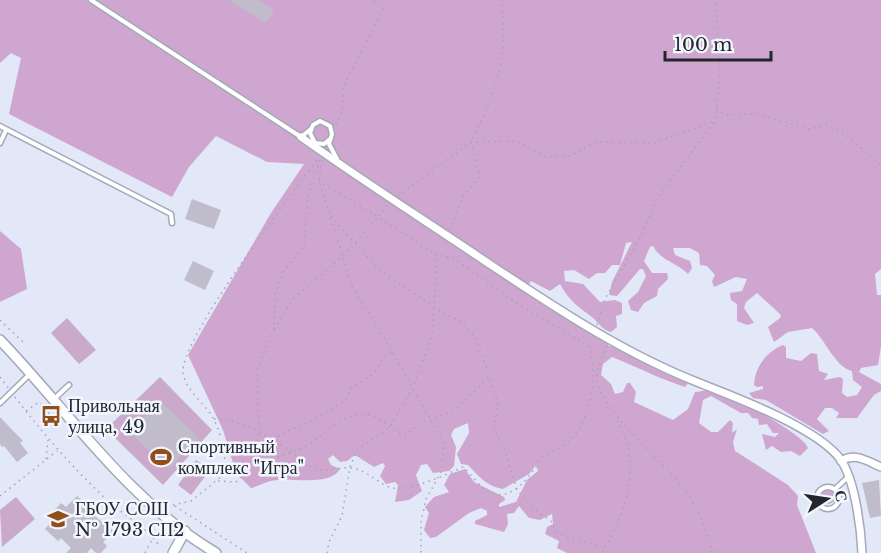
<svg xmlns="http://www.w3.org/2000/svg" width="881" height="553" viewBox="0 0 881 553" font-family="'Libre Baskerville',serif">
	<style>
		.green { fill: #cba9cb }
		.forest { fill: #cfa6cf }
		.building { fill: #c0bccb }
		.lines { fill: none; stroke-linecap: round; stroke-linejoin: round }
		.lane-casing { stroke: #a3a9b7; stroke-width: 7 }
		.street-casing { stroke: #a3a9b7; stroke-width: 10 }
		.secondary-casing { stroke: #a3a9b7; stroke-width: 12 }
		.path { stroke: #a2a6b2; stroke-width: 1.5; stroke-dasharray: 1.5 4.5; stroke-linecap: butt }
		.lane { stroke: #fff; stroke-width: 4 }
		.street { stroke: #fff; stroke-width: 7 }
		.secondary { stroke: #fff; stroke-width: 9 }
		.labels { text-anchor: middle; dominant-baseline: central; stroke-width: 5; stroke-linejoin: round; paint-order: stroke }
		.poi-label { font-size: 18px; fill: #24262c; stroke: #f2f6ff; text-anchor: start }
	</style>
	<rect width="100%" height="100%" fill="#e2e8f7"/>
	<g class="green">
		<polygon points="67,318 96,350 79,364 51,333"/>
		<polygon points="160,377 212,430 163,485 106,429"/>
		<polygon points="196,460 210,470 191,495 178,485"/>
		<circle cx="828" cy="497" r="7"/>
		<polygon points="16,497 35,519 2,547 0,510"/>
	</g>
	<g class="forest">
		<path d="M0,0H881V269L875,274L877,295H881V347L878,365L861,368L859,372L881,384V391L874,395L857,418H836L839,413L832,408H825L817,419L829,431L823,434L766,400L753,398L749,393L763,389V386L757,387L754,385C755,367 766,352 783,345L786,347V358L801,361L811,353L817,354L819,371L828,374L824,380L840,377L843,379L842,393L847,397L857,395L862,387L853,380L852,371C835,367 825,339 812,328L788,332L774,342L768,327L780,318L781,315L757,293L746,302L744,308L754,323L747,325L737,321V304L731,300L730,293L742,291L747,279L736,277L714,287L712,281L715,275L707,266L700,265L699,253L690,248H673L675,255L690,261L692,268L688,274C676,262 661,261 653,246L650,247L644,261L652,273H667L668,279L658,289L657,296L644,303L638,312L631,310L628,301L638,292L646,276L643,269H640L617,296L609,295L612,282L632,242L626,243L620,265H612L605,273H597L589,279L574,270L564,271L565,281L583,284L600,302L615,300L622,303V314L616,316L617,327L611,332C602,330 600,324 593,318C578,306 570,302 560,284L550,291L531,281L528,286L587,331L605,340L609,346L616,347L668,375L689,382L685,387C660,379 637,367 612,357L603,364L601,375L611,384L615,394L623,392L627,383H630L636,392L634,402L673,420L688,409L695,392C699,392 705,390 709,390C726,391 805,435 808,448L800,456L791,451L781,452L772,446L766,450L762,434L775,437L779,433H773L767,424L759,425L758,419L752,418L748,413H741L711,396L703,400L699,423L711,432H718L730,420L733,423L732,433L737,429L733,442L735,451L788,485L798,496L797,505L816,553H567L557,548L559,541L545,534L547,527L553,524L552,514L540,520L529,518L519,506L514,513L507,514L508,524L504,532L475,524V521L487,515V511L481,508L469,513L436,537L430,538L424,530L429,513L425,507L434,497L449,492L444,485L450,474L465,469L474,482L504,497L505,500L499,504V507L516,502L527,480L538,471L536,465L529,474L503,489C488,487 478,476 468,465L461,464L457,454L469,433L468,423L454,429L451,435L456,447L454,466L449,471L433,473L427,464L421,465L416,475L422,491L409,500L395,502L398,485L395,482L386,484L380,476L385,466L383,463L374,467L355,455L347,461L340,462L333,455L328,459L331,465L340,469C330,486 295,478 278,480C269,480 259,486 251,488L236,473L223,430L188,355L271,213L304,164L267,162L216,136L189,167L172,197L9,114L21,58L11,53L0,63Z"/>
		<polygon points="0,231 21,249 27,289 0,302"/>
	</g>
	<g class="building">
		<polygon points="229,0 259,0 274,10 266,23"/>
		<polygon points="192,199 221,210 214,229 185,219"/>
		<polygon points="193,261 214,271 205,290 184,280"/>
		<polygon points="160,401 199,438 169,469 129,432"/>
		<polygon points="0,417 23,441 20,443 28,453 17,462 4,446 2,447 0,444"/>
		<polygon points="879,480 881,516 870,518 862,483"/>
		<polygon points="77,496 91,509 88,511 114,531 103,542 107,546 101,553 96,553 91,548 87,553 66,553 71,548 61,538 58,541 45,529 57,516 53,512 61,503 66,507"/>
	</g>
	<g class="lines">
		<defs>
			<g id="lane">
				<polyline points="91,0 301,137 311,129"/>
				<polyline points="0,126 171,214 172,223"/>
				<polyline points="330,139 324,144 315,143 310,133 313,125 320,121 330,126 332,134 329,144 337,159"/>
				<polyline points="0,143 6,130"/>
				<polyline points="54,399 69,385"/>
				<polyline points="0,403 30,374"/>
				<circle cx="828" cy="498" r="11"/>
				<polyline points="835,489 847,478"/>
			</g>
			<g id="street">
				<path d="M301,137C360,179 421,218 482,259C553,306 622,353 702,384C738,398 819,429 841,460C855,481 861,528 862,553"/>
				<path d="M841,461C855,452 867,461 881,467"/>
			</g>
			<g id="secondary">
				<path d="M0,340C70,413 128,501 216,553"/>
				<polyline points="173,553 185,531"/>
			</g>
		</defs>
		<use href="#lane" class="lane-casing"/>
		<use href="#street" class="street-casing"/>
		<use href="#secondary" class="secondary-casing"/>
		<g class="path">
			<polyline points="717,108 726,115 759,114 808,129 827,125 846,135 881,165"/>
			<polyline points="336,125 342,110 344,85 383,9 373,0"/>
			<polyline points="322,160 319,181 353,289 376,324 444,443 441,472 426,499 421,522 421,553"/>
			<polyline points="398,196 471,142 517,141 546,157 570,156 595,142 654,143 715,121"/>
			<polyline points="331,216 377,268 444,314 460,320 476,338 489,376"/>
			<path d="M450,230L462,197L480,176L471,142C496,92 509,58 501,0"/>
			<polyline points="0,245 0,256"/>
			<polyline points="0,320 25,344"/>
			<polyline points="597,325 605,299 642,234 657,198 715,121 720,71 716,0"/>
			<polyline points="274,329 293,299 343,256 378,217 319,181"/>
			<path d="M607,346C603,355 597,368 597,378C597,406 661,461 679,483C698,505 703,523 712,549L716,553"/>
			<polyline points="0,377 9,389"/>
			<path d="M15,397C44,435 74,469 108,501C125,516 148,528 160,547"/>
			<polyline points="26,411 39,402 51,416"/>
			<path d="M214,419C243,419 269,437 293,453C300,458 308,466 316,469C328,473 340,466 352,468C368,471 375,481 389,487C406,494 447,474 463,467C470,473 476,482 483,488C507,509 532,476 541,457C552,452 565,446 573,437C592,414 598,373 589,346L512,300L453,258L438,255"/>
			<path d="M220,435C218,429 216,423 213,418C205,404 185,389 183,373C179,341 294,189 319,158"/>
			<polyline points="273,440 284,432 304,425 345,401 351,388 374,373 383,357 391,352"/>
			<polyline points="46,459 48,440"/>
			<path d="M254,463C272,458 292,454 308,445C329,432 341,412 369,415C382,417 392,432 406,435L422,422L454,411L489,377L498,402L494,429L504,448L517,490L533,508L551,521L556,531L566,537L605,548L602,553"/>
			<polyline points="218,481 236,482 253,464 259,431 257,370 274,330 275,293 283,272 304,246 308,196 320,160"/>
			<polyline points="0,496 57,451"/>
			<polyline points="173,505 191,501 227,472 222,443"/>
			<polyline points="175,506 247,553"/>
			<path d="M605,547C623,517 635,483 628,447C626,437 619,426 615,416"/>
			<polyline points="145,553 153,538"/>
			<polyline points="327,553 329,542 342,516 350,467 357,450 389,428 412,389 432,336 437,255 378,217 388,205"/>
		</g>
		<use href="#lane" class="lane"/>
		<use href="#street" class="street"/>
		<use href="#secondary" class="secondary"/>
	</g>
	<defs>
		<symbol id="bus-bare" viewBox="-9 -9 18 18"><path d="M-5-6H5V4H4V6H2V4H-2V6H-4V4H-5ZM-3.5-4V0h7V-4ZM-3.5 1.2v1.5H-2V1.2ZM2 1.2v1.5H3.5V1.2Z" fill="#904e1c" stroke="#f2f6ff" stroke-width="2.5" paint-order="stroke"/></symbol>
		<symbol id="stadium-bare" viewBox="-9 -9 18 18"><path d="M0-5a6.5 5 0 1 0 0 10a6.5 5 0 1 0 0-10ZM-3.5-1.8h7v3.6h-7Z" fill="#904e1c" stroke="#f2f6ff" stroke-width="2.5" paint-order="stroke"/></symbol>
		<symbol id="school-bare" viewBox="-9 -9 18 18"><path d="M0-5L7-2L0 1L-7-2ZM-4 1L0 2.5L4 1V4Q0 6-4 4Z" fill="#904e1c" stroke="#f2f6ff" stroke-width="2.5" paint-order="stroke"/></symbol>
	</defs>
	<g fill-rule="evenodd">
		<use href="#bus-bare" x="36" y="401" width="30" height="30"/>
		<use href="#stadium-bare" x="146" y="442" width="30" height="30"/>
		<use href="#school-bare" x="43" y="504" width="30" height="30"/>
	</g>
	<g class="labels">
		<g class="poi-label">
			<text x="68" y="406">Привольная<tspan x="68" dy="21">улица, 49</tspan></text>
			<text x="178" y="447">Спортивный<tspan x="178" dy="21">комплекс "Игра"</tspan></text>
			<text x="75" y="509">ГБОУ СОШ<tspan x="75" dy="21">№ 1793 СП2</tspan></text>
		</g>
	</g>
	<g transform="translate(827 499) rotate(78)" stroke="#f2f6ff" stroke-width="4.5" paint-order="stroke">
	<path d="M0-4.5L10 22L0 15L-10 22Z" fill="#24262c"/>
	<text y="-9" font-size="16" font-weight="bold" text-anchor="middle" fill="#24262c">С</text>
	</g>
	<path d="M665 51v9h106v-9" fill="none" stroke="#24262c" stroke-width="3"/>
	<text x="674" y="51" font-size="18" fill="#24262c" stroke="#f2f6ff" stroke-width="4.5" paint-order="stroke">100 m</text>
</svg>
